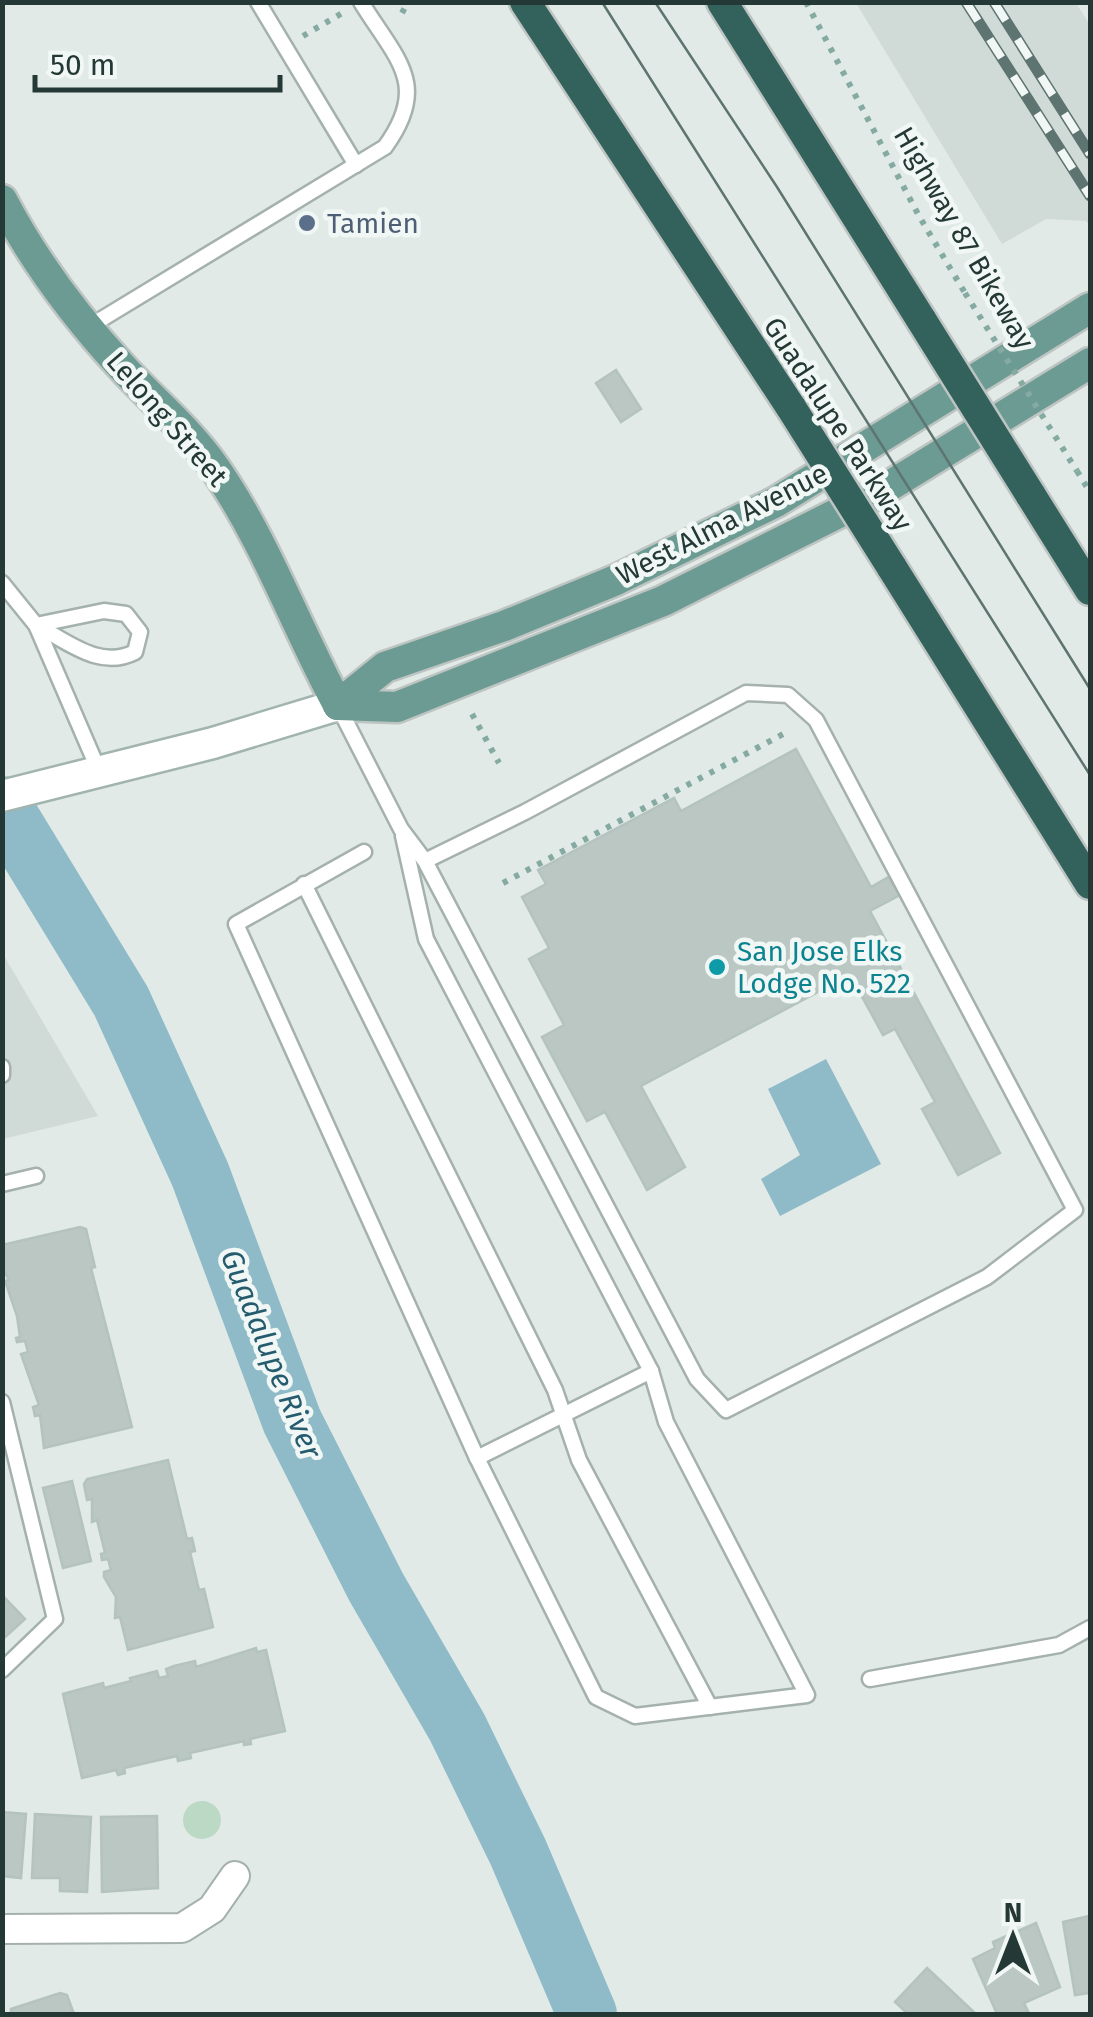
<svg xmlns="http://www.w3.org/2000/svg" width="1093" height="2017" viewBox="0 0 1093 2017" font-family="'Fira Sans',sans-serif">
	<style>
		.built { fill: #d0dad6 }
		.green { fill: #bcd9c6 }
		.water { fill: #8fbbc9 }
		.lines { fill: none; stroke-linecap: round; stroke-linejoin: round }
		.river { stroke: #8fbbc9; stroke-width: 60 }
		.building { fill: #bac7c3; stroke: #b4c3be; stroke-width: 2.5 }
		.lane-casing { stroke: #a5b1ae; stroke-width: 19 }
		.street-casing { stroke: #a5b1ae; stroke-width: 32 }
		.secondary-casing { stroke: #a2b4af; stroke-width: 35 }
		.primary-casing { stroke: #bdc4c2; stroke-width: 35 }
		.highway-casing { stroke: #bdc4c2; stroke-width: 35 }
		.path { stroke: #85aaa2; stroke-width: 6; stroke-dasharray: 5 8; stroke-linecap: butt }
		.lane { stroke: #fff; stroke-width: 14 }
		.street { stroke: #fff; stroke-width: 28 }
		.secondary { stroke: #fff; stroke-width: 30 }
		.primary { stroke: #6b9b92; stroke-width: 30 }
		.highway { stroke: #33615c; stroke-width: 30 }
		.tram { stroke: #5e7470; stroke-width: 2.5 }
		.rail-casing { stroke: #5e7470; stroke-width: 11 }
		.rail { stroke: #f1f7f5; stroke-width: 8; stroke-dasharray: 22; stroke-linecap: butt }
		.highway-bridge-casing { stroke: #bdc4c2; stroke-width: 35; stroke-linecap: butt }
		.path-bridge { stroke: #85aaa2; stroke-width: 6; stroke-dasharray: 5 8; stroke-linecap: butt }
		.highway-bridge { stroke: #33615c; stroke-width: 30 }
		.service-dot { fill: #5c6f8a; stroke: #f1f7f5; stroke-width: 4 }
		.culture-dot { fill: #0f9aa8; stroke: #f1f7f5; stroke-width: 4 }
		.labels { text-anchor: middle; dominant-baseline: central; stroke-width: 9; stroke-linejoin: round; paint-order: stroke }
		.service-label { font-size: 28px; fill: #4e5e75; stroke: #f1f7f5; text-anchor: start }
		.street-label { font-size: 28px; fill: #243935; stroke: #f1f7f5 }
		.culture-label { font-size: 28px; fill: #0d838f; stroke: #f1f7f5; text-anchor: start }
		.water-label { font-size: 30px; font-style: italic; fill: #255b6e; stroke: #f1f7f5 }
	</style>
	<rect width="100%" height="100%" fill="#e1eae7"/>
	<g class="built">
		<polygon points="856,3 1076,3 1090,25 1090,226 1086,221 1046,219 1002,244"/>
		<polygon points="3,954 98,1116 3,1139"/>
	</g>
	<circle class="green" cx="202" cy="1820" r="19"/>
	<polygon class="water" points="826,1059 881,1164 780,1216 761,1179 800,1155 768,1089"/>
	<g class="lines">
		<polyline class="river" points="2,806 121,1001 200,1174 292,1421 376,1587 457,1727 518,1852 587,2014"/>
	</g>
	<g class="building">
		<polygon points="616,370 641,409 621,422 596,383"/>
		<polygon points="796,749 871,887 892,875 902,894 870,911 1000,1153 958,1175 922,1109 935,1102 895,1029 883,1035 850,975 641,1086 685,1167 647,1190 605,1112 587,1121 542,1037 564,1025 529,959 549,948 522,897 546,884 538,870 674,798 681,811"/>
		<polygon points="80,1227 86,1229 95,1267 91,1268 132,1427 44,1448 40,1415 35,1416 33,1407 39,1405 21,1354 28,1352 25,1341 17,1342 16,1338 20,1337 17,1316 5,1281 9,1280 2,1267 2,1245"/>
		<polygon points="168,1460 187,1539 192,1538 195,1551 190,1552 199,1590 204,1589 213,1627 128,1650 120,1617 115,1618 116,1597 104,1577 104,1572 111,1570 108,1559 102,1560 101,1554 105,1553 97,1520 92,1522 92,1499 87,1500 84,1484 87,1479"/>
		<polygon points="72,1481 91,1561 63,1568 43,1488"/>
		<polygon points="5,1598 25,1619 2,1640 2,1601"/>
		<polygon points="256,1648 257,1652 266,1650 285,1731 250,1739 251,1744 244,1745 244,1741 190,1753 191,1758 178,1761 177,1756 124,1768 125,1773 118,1775 116,1770 82,1778 63,1694 103,1683 104,1688 131,1681 130,1678 157,1671 159,1678 168,1676 166,1669 174,1666 195,1661 196,1667"/>
		<polygon points="2,1812 26,1814 21,1878 2,1876"/>
		<polygon points="35,1814 91,1817 87,1892 60,1891 60,1878 32,1878"/>
		<polygon points="157,1816 158,1888 102,1892 101,1817"/>
		<polygon points="1089,1916 1090,1916 1090,1993 1075,1995 1063,1922"/>
		<polygon points="1036,1923 1060,1987 1024,2003 1028,2011 1020,2014 997,2014 973,1959 995,1948 993,1942"/>
		<polygon points="927,1968 976,2014 908,2014 895,2002"/>
		<polygon points="60,1993 67,1995 74,2014 11,2014 11,2009"/>
	</g>
	<g class="lines">
		<defs>
			<g id="lane">
				<polyline points="258,2 356,165"/>
				<path d="M87,328L385,147C431,84 396,59 361,2"/>
				<polyline points="2,583 36,625 99,771"/>
				<path d="M104,611L126,614L140,632L135,652C100,670 68,642 36,625Z"/>
				<polyline points="338,706 401,829 425,861 697,1379 726,1410 987,1277 1075,1210 816,720 788,695 746,693 525,812 425,861"/>
				<polyline points="364,852 236,924 477,1458 596,1697 635,1716 807,1695 666,1422 651,1371 426,939 403,836"/>
				<polyline points="304,884 555,1390 579,1460 710,1707"/>
				<polyline points="2,1067 2,1075"/>
				<polyline points="2,1184 36,1176"/>
				<polyline points="2,1402 55,1619 2,1670"/>
				<polyline points="477,1458 651,1371"/>
				<polyline points="870,1679 1059,1645 1090,1628"/>
			</g>
			<polyline id="street" points="2,1929 182,1928 212,1909 235,1876"/>
			<polyline id="secondary" points="2,796 213,743 338,705"/>
			<g id="primary">
				<path d="M2,200C35,263 74,315 122,367C153,401 189,430 215,468C266,542 296,627 338,705"/>
				<polyline points="338,705 385,667 504,626 616,580 776,502 1090,308"/>
				<polyline points="338,705 397,707 663,601 878,493 1090,363"/>
			</g>
			<g id="highway">
				<polyline points="525,2 792,409"/>
				<polyline points="722,2 922,321"/>
				<polyline points="1030,494 1090,590"/>
				<polyline points="891,566 1090,884"/>
			</g>
		</defs>
		<use href="#lane" class="lane-casing"/>
		<use href="#street" class="street-casing"/>
		<use href="#secondary" class="secondary-casing"/>
		<use href="#primary" class="primary-casing"/>
		<use href="#highway" class="highway-casing"/>
		<g class="path">
			<polyline points="806,2 919,216 965,293"/>
			<polyline points="402,13 408,2"/>
			<polyline points="303,36 344,12"/>
			<polyline points="1077,471 1090,492"/>
			<polyline points="472,714 499,763"/>
			<polyline points="503,883 787,732"/>
		</g>
		<use href="#lane" class="lane"/>
		<use href="#street" class="street"/>
		<use href="#secondary" class="secondary"/>
		<use href="#primary" class="primary"/>
		<use href="#highway" class="highway"/>
		<g class="tram">
			<polyline points="602,2 1090,775"/>
			<polyline points="655,2 777,187 1090,689"/>
		</g>
		<defs>
			<g id="rail">
				<polyline points="966,2 1090,196"/>
				<polyline points="994,2 1090,154"/>
			</g>
		</defs>
		<use href="#rail" class="rail-casing"/>
		<use href="#rail" class="rail"/>
		<defs>
			<g id="highway-bridge">
				<polyline points="922,321 1030,494"/>
				<polyline points="792,409 891,566"/>
			</g>
		</defs>
		<use href="#highway-bridge" class="highway-bridge-casing"/>
		<polyline class="path-bridge" points="965,293 1077,471"/>
		<use href="#highway-bridge" class="highway-bridge"/>
	</g>
	<circle class="service-dot" cx="307" cy="223" r="10"/>
	<circle class="culture-dot" cx="717" cy="967" r="10"/>
	<g class="labels">
		<g class="service-label">
			<text x="327" y="223">Tamien</text>
		</g>
		<g class="street-label">
			<text transform="translate(964 238) rotate(60)">Highway 87 Bikeway</text>
			<text transform="translate(167 419) rotate(49)">Lelong Street</text>
			<text transform="translate(838 424) rotate(57)">Guadalupe Parkway</text>
			<text transform="translate(722 524) rotate(-27)">West Alma Avenue</text>
		</g>
		<g class="culture-label">
			<text x="737" y="951">San Jose Elks<tspan x="737" dy="32">Lodge No. 522</tspan></text>
		</g>
		<g class="water-label">
			<text transform="translate(271 1354) rotate(68)">Guadalupe River</text>
		</g>
	</g>
	<rect width="1093" height="2017" fill="none" stroke="#243935" stroke-width="10"/>
	<g transform="translate(1013 1937)" stroke="#f1f7f5" stroke-width="8" paint-order="stroke">
	<path d="M0-8L18 38L0 25L-18 38Z" fill="#243935"/>
	<text y="-15" font-size="28" font-weight="bold" text-anchor="middle" fill="#243935">N</text>
	</g>
	<path d="M35 75v15h245v-15" fill="none" stroke="#243935" stroke-width="5"/>
	<text x="50" y="75" font-size="30" fill="#243935" stroke="#f1f7f5" stroke-width="8" paint-order="stroke">50 m</text>
</svg>
